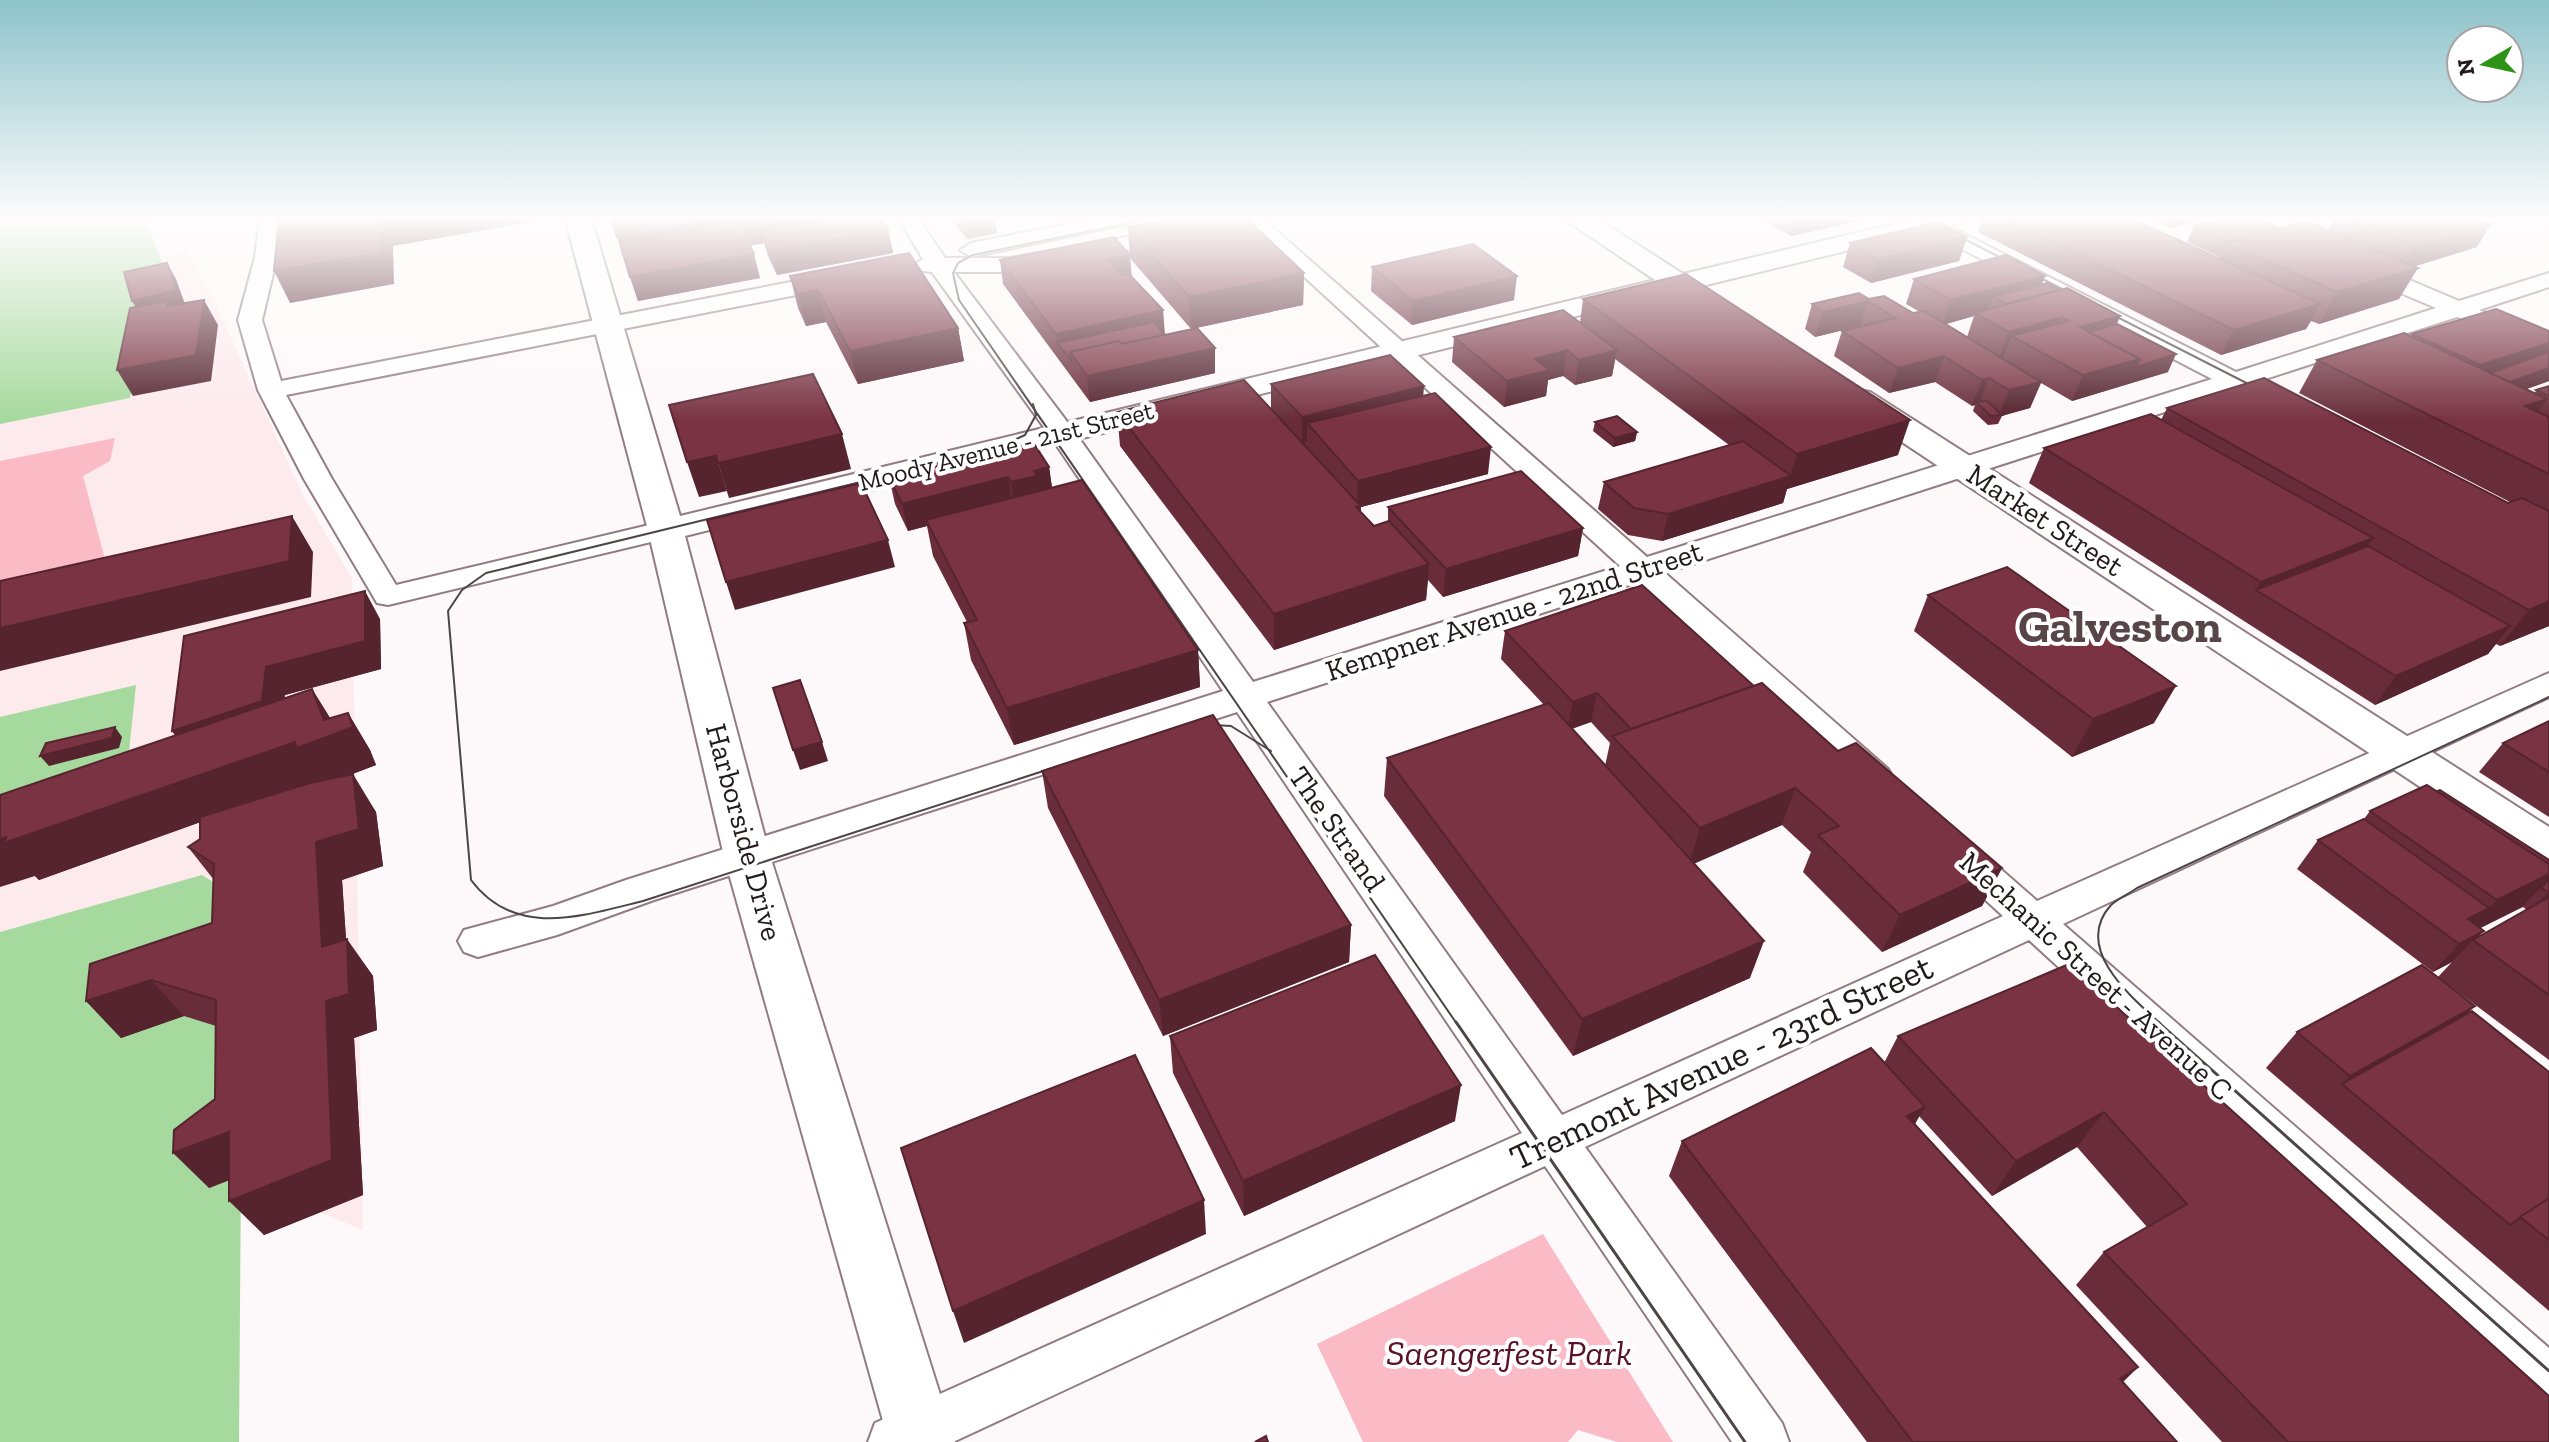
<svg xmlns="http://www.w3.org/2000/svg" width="2549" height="1442" viewBox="0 0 2549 1442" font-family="'Zilla Slab',serif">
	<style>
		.built { fill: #fdeaed }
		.green { fill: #fabbc6 }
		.water { fill: #a6d99d }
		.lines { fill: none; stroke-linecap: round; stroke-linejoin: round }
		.minor-casing { stroke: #917d80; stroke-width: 4 }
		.major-casing { stroke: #917d80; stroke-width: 4 }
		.minor { fill: #fff; fill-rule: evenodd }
		.major { fill: #fff; fill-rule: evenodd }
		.tram-far1 { stroke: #4d4546; stroke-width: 2 }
		.tram { stroke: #4d4546; stroke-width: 3 }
		.wall { fill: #682c3a; fill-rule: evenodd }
		.shaded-wall { fill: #55242f }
		.building { fill: #793343; stroke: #55242f; stroke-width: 2 }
		.labels { text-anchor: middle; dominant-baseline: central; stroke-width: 8; stroke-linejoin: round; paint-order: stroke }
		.far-street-label { font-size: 26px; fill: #221a1b; stroke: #fff }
		.street-label { font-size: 30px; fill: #221a1b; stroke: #fff }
		.near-street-label { font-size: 36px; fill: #221a1b; stroke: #fff }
		.near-park-label { font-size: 36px; font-style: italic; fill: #581127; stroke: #fff }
		.town-label { font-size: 46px; font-weight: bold; fill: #574548; stroke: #fff }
	</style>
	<rect width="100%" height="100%" fill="#fdf8f9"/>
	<polygon class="built" points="187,250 217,307 302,493 352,579 363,1230 0,1083 0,299"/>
	<g class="green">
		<polygon points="115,438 110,461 83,476 108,571 0,615 0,461"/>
		<polygon points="1543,1234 1673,1442 1617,1442 1578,1430 1568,1442 1363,1442 1317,1344"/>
	</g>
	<g class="water">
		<polygon points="0,218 145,218 169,280 131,289 143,336 130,398 0,424"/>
		<polygon points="136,685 125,789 0,833 0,717"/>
		<polygon points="202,875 243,901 239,1442 0,1442 0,932"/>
	</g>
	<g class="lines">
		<defs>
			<g id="minor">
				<polygon points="260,218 280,218 277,257 262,320 281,381 837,273 848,280 837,287 286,395 332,479 396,585 666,521 676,524 681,530 676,536 388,605 377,603 373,596 304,479 258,390 238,320 255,257"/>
				<polygon points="898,218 918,218 945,258 1010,258 1172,229 1180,230 1183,235 1172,241 1010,272 954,272 1071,427 1253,682 1620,566 1240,218 1262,218 1647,557 2212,379 1910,222 1907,218 1933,218 2236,372 2436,308 2358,275 2355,270 2358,265 2374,265 2459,301 2549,273 2549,287 2479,310 2549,339 2549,355 2457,317 2256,382 2260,387 2256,392 2247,395 2233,390 1665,573 1888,769 1893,778 1888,787 1875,791 1862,787 1638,582 1267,702 1562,1115 2003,916 1946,864 1940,854 1946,844 1959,840 1972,844 2037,901 2549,673 2549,697 2063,924 2549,1348 2549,1408 2531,1400 2029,940 1585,1147 1782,1423 1789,1442 1732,1442 1545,1166 953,1442 868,1442 875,1423 1522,1133 1237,712 654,900 557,935 478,957 464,952 458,941 464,930 553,906 626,880 1223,691 1051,437 932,272 916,270 913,265 923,259"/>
				<polygon points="1098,218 1138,218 1128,224 971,257 960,250 971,243"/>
			</g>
			<g id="major">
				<polygon points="565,218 591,218 680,516 1655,280 1570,223 1566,218 1596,218 1683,274 1919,218 1964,218 1960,223 1702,286 1709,294 1705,300 1695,302 1674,292 685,536 770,856 955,1442 889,1442 724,856 648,530"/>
				<polygon points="1859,390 1870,392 2549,827 2549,867 2533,862 1848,406 1843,399 1848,392"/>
			</g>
		</defs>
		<use href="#minor" class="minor-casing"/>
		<use href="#major" class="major-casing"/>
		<use href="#minor" class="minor"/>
		<use href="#major" class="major"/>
		<g class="tram-far1">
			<polyline points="1153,218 973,255 958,263 953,273 959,300 1457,1024"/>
			<polyline points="1923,218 2268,394"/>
			<path d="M1033,404L1036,415L1025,435L992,450L486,573L462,590L448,611L471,880C515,939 582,916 643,901L1065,764"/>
			<polyline points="1195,724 1231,726 1271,751"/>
			<path d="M2161,1024C2131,997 2072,948 2111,905C2118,898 2129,894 2137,888L2549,697"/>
		</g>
		<g class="tram">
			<polyline points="1456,1022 1745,1442"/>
			<polyline points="2158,1022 2549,1371"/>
		</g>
	</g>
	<g class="wall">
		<polygon points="611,218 880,218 888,229 893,253 777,275 768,256 764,243 750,245 760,278 638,301"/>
		<polygon points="952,218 995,218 997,233 967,239 953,222"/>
		<polygon points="1759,218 1873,218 1791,236"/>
		<polygon points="1984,218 2130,218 2219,258 2220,257 2187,242 2194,226 2328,230 2335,218 2479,218 2477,218 2477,247 2414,266 2399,299 2319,324 2311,321 2306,329 2221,355 1978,232"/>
		<polygon points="2147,218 2210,218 2171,228"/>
		<polygon points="1128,227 1304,273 1303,305 1191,329 1130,258"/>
		<polygon points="1967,237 1959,261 1871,283 1843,267 1850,243"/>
		<polygon points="1000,260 1132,277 1163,310 1165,335 1215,348 1215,373 1090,402 1003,284"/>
		<polygon points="1372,267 1514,300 1412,325 1371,291"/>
		<polygon points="790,276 958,328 964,361 858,384 826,322 806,326 798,308"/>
		<path d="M2045,276L2042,284L2060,290L2120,316L2117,324L2168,372L2072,401L2041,383L2030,408L2002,416L1998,424L1988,425L1973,411L1975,405L1972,406L1935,382L1889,393L1834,356L1842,331L1861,326H1860L1815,337L1805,329L1812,304L1869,299L1913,313L1920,312L1906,304L1914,279ZM1974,316L1967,337L1945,324Z"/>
		<polygon points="1583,299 1898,455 1787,489 1783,503 1662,541 1628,535 1598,509 1604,482 1729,445 1615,359 1612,376 1575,385 1563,376 1548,380 1546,396 1504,407 1452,362 1454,337 1580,323"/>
		<polygon points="2549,331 2549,381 2526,389 2535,393 2536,390 2549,386 2549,626 2500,646 2496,644 2488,654 2375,705 2029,483 2044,448 2161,420 2167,408 2508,503 2510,502 2299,393 2317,360 2411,336 2412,334"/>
		<polygon points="1271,384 1423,396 1488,474 1361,507 1361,512 1374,526 1388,522 1388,507 1583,528 1578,556 1443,597 1428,580 1426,600 1274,650 1120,446 1117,412 1271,409"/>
		<polygon points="1595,422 1637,432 1635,441 1613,447 1593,431"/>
		<polygon points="1049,467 1052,488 1198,650 1200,687 1014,745 971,660 964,623 967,622 933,556 927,526 908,531 895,504 889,477"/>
		<polygon points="1928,595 2154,723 2072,757 1914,631"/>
		<polygon points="380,619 381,669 285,695 284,698 312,689 330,718 348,713 370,750 376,765 349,775 376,812 383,866 342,880 346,939 373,976 377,1030 354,1038 363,1195 264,1235 229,1180 209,1188 215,1099 216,1026 184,1016 121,1038 86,1001 212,923 214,880 188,847 200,839 200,822 39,880 35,876 175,735 172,731"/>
		<path d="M1505,631L1754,686L1838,751L2002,868L1982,906L1882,952L1803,872L1811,852L1782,825L1694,863L1750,978L1573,1056L1384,796L1387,758L1544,705L1501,659ZM1591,722L1610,743L1605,766L1572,729Z"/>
		<polygon points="2549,721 2549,817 2479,772 2503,743"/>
		<polygon points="1042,771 1351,925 1349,962 1163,1036 1048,808"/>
		<path d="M2370,811L2549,860V1060L2438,977L2452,962L2433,972L2297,869L2318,840L2364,819ZM2523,907L2527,910L2479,936L2480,928Z"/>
		<polygon points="2069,964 2549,1442 2222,1442 2076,1285 2104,1252 2147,1227 2077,1147 1992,1196 1919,1116 1915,1124 2138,1367 2123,1382 2177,1442 1867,1442 1669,1176 1682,1141 1884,1063 1898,1036"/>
		<polygon points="2466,1015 2549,1072 2549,1311 2266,1068 2297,1032"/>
		<polygon points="1170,1036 1455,1121 1244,1216 1173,1073"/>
	</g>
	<g class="shaded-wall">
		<polygon points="379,218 530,218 531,222 393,246 394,284 290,303 274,271"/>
		<polygon points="724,218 771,218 777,240 762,232 764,243 628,268 617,237"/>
		<polygon points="798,218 874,218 888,229 893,253 777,275 771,251 782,249 775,222"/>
		<polygon points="995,218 997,233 967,239 965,223"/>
		<polygon points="1808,218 1873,218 1791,236 1795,221"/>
		<polygon points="2175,218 2210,218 2171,228"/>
		<polygon points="2491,224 2477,247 2403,270 2417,246"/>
		<polygon points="1967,237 1959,261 1871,283 1878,259"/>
		<polygon points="754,254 760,278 638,301 630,277"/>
		<polygon points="1130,255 1132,279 1110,284 1107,260"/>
		<polygon points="167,263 176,279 186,307 142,318 132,301"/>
		<polygon points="2418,268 2399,299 2319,324 2337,292"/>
		<polygon points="1304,273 1303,305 1191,329 1189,297"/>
		<polygon points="1517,276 1514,300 1412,325 1413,301"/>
		<polygon points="2045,276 2035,300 2007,305 1993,297 1987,313 1975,313 1974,316 1943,325 1951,300"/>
		<polygon points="818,290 826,322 806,326 798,294"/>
		<polygon points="204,300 218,325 211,381 133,396 117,370"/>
		<polygon points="1868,301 1860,326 1815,337 1823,312"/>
		<polygon points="2320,304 2306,329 2221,355 2234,330"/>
		<polygon points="1163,310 1164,335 1070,352 1057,343 1056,334"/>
		<polygon points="2120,316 2109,341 2080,327"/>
		<polygon points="2062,317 2052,342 2011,336 2003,356 2000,357 2009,332"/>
		<polygon points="958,328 964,361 858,384 850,351"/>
		<polygon points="2549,343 2549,361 2464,391 2480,365"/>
		<polygon points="1215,348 1215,373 1090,402 1087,376"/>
		<polygon points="1567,350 1563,376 1548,380 1546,396 1504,407 1507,381 1535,359"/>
		<polygon points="1617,350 1612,376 1575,385 1579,360"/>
		<polygon points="2176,354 2168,372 2072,401 2083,375 2140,359"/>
		<polygon points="1944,356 1935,382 1889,393 1898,368"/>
		<polygon points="2549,368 2549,381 2488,403 2499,386"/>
		<polygon points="1989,378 1979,404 1976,402 1975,405 1972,406 1982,380"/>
		<polygon points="2041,382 2030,408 1999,416 2009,390"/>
		<polygon points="1424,386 1422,412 1307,423 1307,442 1302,443 1302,417"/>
		<polygon points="2547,399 2523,433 2525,406"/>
		<polygon points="1910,420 1898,455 1787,489 1783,503 1662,541 1668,514 1790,477 1797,454"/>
		<polygon points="1637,432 1635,441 1613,447 1615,438"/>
		<polygon points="842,434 851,469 729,498 718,463"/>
		<polygon points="1491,447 1488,474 1361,507 1359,541 1355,543 1358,481"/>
		<polygon points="716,456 727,491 699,497 687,462"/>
		<polygon points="1049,467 1053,494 1015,509 1011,482 1034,471"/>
		<polygon points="1008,477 1012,504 926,520 927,526 908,531 902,504"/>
		<polygon points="292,516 313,552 311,597 0,671 0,628"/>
		<polygon points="1583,528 1578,556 1443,597 1446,569"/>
		<polygon points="2373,538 2350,574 2256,590 2261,582"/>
		<polygon points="888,540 895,567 735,610 726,582"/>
		<polygon points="1429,564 1426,600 1274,650 1274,614"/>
		<polygon points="365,591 380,619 381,669 285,695 281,730 193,760 172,731 266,667"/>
		<polygon points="2549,601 2549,626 2500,646 2529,610"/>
		<polygon points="2510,626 2488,654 2375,705 2396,676"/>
		<polygon points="1198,650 1200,687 1014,745 1007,708"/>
		<polygon points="2176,686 2154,723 2072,757 2093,719"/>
		<polygon points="312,689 335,726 348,713 370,750 376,765 322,786 318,780 39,880 35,876 0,887 0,839 295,742 324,720"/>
		<polygon points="1597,693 1591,722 1567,730 1573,702"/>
		<polygon points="115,727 122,737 119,748 49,766 40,756"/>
		<polygon points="822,742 828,761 800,770 793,750"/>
		<polygon points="353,774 376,812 383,866 342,880 347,954 347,939 373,976 377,1030 354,1038 363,1195 264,1235 229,1201 316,842"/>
		<polygon points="1795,788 1782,825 1689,866 1700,828"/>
		<polygon points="2002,868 1982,906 1882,952 1900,915"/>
		<polygon points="2549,874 2549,879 2522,907 2455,941 2468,919 2489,908 2497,900"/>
		<polygon points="2548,892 2549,892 2549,902 2529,912"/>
		<polygon points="1351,925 1349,962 1163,1036 1159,1000"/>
		<polygon points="2484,931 2474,941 2473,940 2452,962 2433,972 2459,944"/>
		<polygon points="1764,941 1750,978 1573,1056 1582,1019"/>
		<polygon points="151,980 184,1016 121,1038 86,1001"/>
		<polygon points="2475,1006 2439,1042 2342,1084 2350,1076"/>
		<polygon points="1461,1085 1455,1121 1244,1216 1243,1181"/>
		<polygon points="1925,1107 1904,1142 1907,1116"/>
		<polygon points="2104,1112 2077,1147 1992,1196 2016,1161"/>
		<polygon points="229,1132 263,1167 209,1188 173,1153"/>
		<polygon points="1204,1200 1206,1234 964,1343 953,1311"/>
		<polygon points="2138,1367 2106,1398 2120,1379"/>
	</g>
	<g class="building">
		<polygon points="279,218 379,218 380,253 274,271"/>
		<polygon points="611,218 724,218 617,237"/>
		<polygon points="773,218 798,218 775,222"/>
		<polygon points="841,218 880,218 888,229 771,251 762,232"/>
		<polygon points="960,218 993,218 965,223"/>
		<polygon points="1179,218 1246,218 1304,273 1189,297 1128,227"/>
		<polygon points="1790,218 1808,218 1795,221"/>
		<polygon points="2004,218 2130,218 2320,304 2234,330"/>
		<polygon points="2226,218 2255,218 2280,228 2230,242 2194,226"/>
		<polygon points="2348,218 2475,218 2491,224 2417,246"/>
		<polygon points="2306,221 2418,268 2337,292 2227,243"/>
		<polygon points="739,222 754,254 630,277 620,244"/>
		<polygon points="1938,222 1967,237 1878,259 1850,243"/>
		<polygon points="1114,237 1130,255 1107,260 1122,275 1129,274 1163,310 1056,334 1000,260"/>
		<polygon points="1473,244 1517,276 1413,301 1372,267"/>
		<polygon points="909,253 958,328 850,351 818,290 798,294 790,276"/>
		<polygon points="2006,255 2045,276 1951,300 1914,279"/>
		<polygon points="167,263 177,290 132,301 124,272"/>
		<polygon points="1686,274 1910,420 1797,454 1583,299"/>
		<polygon points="2047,283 2060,290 2006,304 1993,297"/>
		<polygon points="2067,288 2120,316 2080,327 2140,359 2083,375 2011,336 2069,321 2062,317 2009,332 1975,313"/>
		<polygon points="1859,293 1869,299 1884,296 1913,313 1924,311 2041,382 2009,390 1989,378 1982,380 1944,356 1898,368 1842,331 1896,318 1868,301 1823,312 1812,304"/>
		<polygon points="204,300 196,355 117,370 130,308 168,301 167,306"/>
		<polygon points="2496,309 2549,331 2549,343 2480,365 2412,334"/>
		<polygon points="1563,310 1617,350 1579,360 1567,350 1535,359 1550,370 1507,381 1454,337"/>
		<polygon points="1154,322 1165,335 1122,344 1119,341 1070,352 1071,360 1057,343"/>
		<polygon points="2117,324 2176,354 2136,367 2140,359 2089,332"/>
		<polygon points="1197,328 1215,348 1087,376 1070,352 1119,341 1122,344"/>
		<polygon points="2404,333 2547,399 2525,406 2549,417 2549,474 2317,360"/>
		<polygon points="2549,352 2549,368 2510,382 2490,373"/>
		<polygon points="1390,355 1424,386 1302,417 1271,384"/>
		<polygon points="813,374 842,434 718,463 716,456 687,462 669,405"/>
		<polygon points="2264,378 2508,503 2522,498 2549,511 2549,601 2529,610 2167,408"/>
		<polygon points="1244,380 1361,506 1356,507 1374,526 1389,521 1429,564 1274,614 1117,412"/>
		<polygon points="2549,386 2549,396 2536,390"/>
		<polygon points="1435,393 1491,447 1358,481 1307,423"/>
		<polygon points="1987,401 2002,415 1991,416 1976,402"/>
		<polygon points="2151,414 2373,538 2261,582 2044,448"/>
		<polygon points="1617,416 1637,432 1615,438 1595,422"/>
		<polygon points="1743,441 1791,476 1668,514 1634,508 1604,482"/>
		<polygon points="1033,442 1049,467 1034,471 1037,476 1011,482 1008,477 902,504 889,477"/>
		<polygon points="1521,471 1583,528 1446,569 1388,507"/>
		<polygon points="1082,480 1198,650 1007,708 964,623 977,620 926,520"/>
		<polygon points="861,483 888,540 726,582 707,520"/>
		<polygon points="292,516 289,561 0,628 0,581"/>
		<polygon points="2368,546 2510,626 2396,676 2256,590"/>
		<polygon points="2007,567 2176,686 2093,719 1928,595"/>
		<polygon points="1642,585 1754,686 1631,729 1597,693 1573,702 1505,631"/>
		<polygon points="365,591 365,641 266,667 262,701 172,731 184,636"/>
		<polygon points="800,680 822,742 793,750 773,688"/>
		<polygon points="1762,683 1838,751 1856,743 2002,868 1900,915 1818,835 1839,826 1795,788 1700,828 1612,736"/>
		<polygon points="312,689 324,720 348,713 353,727 297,748 295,742 4,843 6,837 0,839 0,795"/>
		<polygon points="1549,703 1764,941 1582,1019 1387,758"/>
		<polygon points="1213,715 1351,925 1159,1000 1042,771"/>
		<polygon points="2549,721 2549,772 2503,743"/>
		<polygon points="115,727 112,738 40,756 46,743"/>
		<polygon points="353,774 359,829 316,842 322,947 347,939 349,994 326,1001 332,1160 229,1201 229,1132 173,1153 174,1130 215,1099 216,1000 151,980 86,1001 90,964 212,923 214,864 188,847 200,839 200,817 310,783"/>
		<polygon points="2427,785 2549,864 2549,874 2497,900 2370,811"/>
		<polygon points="2440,790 2549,860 2549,864 2437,791"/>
		<polygon points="2364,819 2489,908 2468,919 2484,931 2459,944 2318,840"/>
		<polygon points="2549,879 2549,892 2548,892 2541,888"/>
		<polygon points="2549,897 2549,995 2473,940"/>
		<polygon points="1375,955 1461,1085 1243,1181 1170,1036"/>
		<polygon points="2069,964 2549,1396 2549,1442 2288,1442 2104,1252 2187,1204 2104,1112 2016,1161 1898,1036"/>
		<polygon points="2422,965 2475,1006 2350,1076 2297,1032"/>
		<polygon points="2472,1011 2549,1072 2549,1198 2510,1225 2342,1084"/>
		<polygon points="1871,1048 1925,1107 1907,1116 2138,1367 2120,1379 2177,1442 1913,1442 1682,1141"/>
		<polygon points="1135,1055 1204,1200 953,1311 901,1148"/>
		<polygon points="2549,1198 2549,1240 2520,1217"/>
		<polygon points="1266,1436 1268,1442 1255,1442"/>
	</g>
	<linearGradient id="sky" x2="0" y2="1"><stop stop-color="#8dc3ca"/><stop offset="0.52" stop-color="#fefcfc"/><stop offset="1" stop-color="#fefcfc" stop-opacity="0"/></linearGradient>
	<rect width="2549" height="420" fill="url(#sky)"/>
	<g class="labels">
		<g class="far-street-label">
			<text transform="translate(1006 446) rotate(-14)">Moody Avenue - 21st Street</text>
		</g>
		<g class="street-label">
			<text transform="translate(2045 520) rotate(33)">Market Street</text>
			<text transform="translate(1514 611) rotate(-18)">Kempner Avenue - 22nd Street</text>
			<text transform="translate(1337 829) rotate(55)">The Strand</text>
			<text transform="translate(744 832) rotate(75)">Harborside Drive</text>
			<text transform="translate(2096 976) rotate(42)">Mechanic Street - Avenue C</text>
		</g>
		<g class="near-street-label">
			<text transform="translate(1721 1062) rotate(-25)">Tremont Avenue - 23rd Street</text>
		</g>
		<g class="near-park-label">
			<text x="1509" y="1352">Saengerfest Park</text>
		</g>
		<g class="town-label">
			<text x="2120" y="626">Galveston</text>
		</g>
	</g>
	<g transform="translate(2485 64) rotate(261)"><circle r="38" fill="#ffffff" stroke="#a7a3a4" stroke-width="2"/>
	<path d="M0-6L14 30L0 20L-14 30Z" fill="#2d9316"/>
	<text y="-12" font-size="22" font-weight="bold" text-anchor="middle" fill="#221a1b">N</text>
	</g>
</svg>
